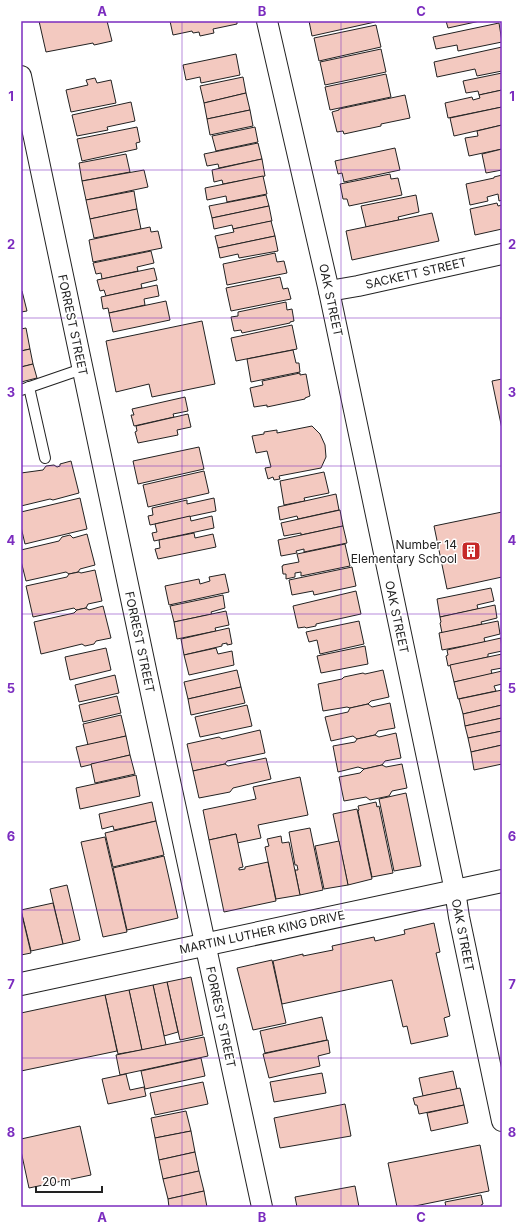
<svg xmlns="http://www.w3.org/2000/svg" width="523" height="1228" viewBox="0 0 523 1228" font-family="Inter,sans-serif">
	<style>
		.building { fill: #f3c9c0; stroke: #222 }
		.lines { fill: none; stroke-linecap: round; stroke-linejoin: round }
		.lane-casing { stroke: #222; stroke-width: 12 }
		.street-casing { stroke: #222; stroke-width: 22 }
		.secondary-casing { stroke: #222; stroke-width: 24 }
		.lane { stroke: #fff; stroke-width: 10 }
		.street { stroke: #fff; stroke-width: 20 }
		.secondary { stroke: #fff; stroke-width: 22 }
		.grid { fill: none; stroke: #7b2cbf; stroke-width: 1; stroke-opacity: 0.55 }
		.labels { text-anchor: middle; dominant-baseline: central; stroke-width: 3; stroke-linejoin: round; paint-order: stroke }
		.street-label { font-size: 12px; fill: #222; stroke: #fff }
		.poi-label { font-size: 12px; fill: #222; stroke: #fff; text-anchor: end }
		.neatline { fill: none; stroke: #7b2cbf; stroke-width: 1.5 }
		.grid-label { font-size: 13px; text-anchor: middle; font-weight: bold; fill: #7b2cbf }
	</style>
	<rect width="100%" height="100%" fill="#fff"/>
	<g class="building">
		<polygon points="39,21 107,21 112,41 94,45 93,43 46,52"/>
		<polygon points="170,21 237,21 237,24 213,29 214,33 200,36 199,32 193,33 192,31 173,35"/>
		<polygon points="309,21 375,21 375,22 312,36"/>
		<polygon points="446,21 480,21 448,28"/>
		<polygon points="499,23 502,42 458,51 457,45 436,49 433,37"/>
		<polygon points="376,25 381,47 319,61 314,38"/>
		<polygon points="502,47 502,71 477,76 475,69 437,77 434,62"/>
		<polygon points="381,49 386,72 325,85 320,62"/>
		<polygon points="236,54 240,75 201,83 200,77 186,80 183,65"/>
		<polygon points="502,73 502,90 479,95 478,91 466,93 463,81"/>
		<polygon points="386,74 391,97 330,110 325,87"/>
		<polygon points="243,77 246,93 204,103 200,86"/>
		<polygon points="95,78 97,83 111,80 116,103 71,112 66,90 88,85 86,80"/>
		<polygon points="502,90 502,107 448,118 445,103 472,97 473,100 480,98 479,95"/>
		<polygon points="246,93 250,110 207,119 204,103"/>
		<polygon points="405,95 410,118 381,124 381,126 344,134 343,131 337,132 332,112 339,110 339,109"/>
		<polygon points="131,102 135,121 107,127 108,130 77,136 72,115"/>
		<polygon points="502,107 502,125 454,136 450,118"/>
		<polygon points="250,110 253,126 210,135 207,119"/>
		<polygon points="502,125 502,149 469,156 465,138 478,136 477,131"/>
		<polygon points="137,127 140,142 136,143 137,149 82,161 77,139"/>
		<polygon points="255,127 258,142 216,151 212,136"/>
		<polygon points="258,143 262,159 219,168 218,164 207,166 204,154"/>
		<polygon points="395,148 400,170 344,182 342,173 338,174 335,161"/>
		<polygon points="502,149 502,170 486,173 482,154"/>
		<polygon points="126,154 130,172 82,181 79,163"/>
		<polygon points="262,159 265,176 223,184 222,180 214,182 212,170"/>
		<polygon points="144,170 148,187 86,200 82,181"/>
		<polygon points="390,174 391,179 398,178 402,195 349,206 347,199 343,199 340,184"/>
		<polygon points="502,175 502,200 499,201 498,194 487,197 488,201 470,205 466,184 494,178 494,177"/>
		<polygon points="263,176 267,194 227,202 226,196 207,200 205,188"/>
		<polygon points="134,191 137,209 90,219 86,200"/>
		<polygon points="266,195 269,206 212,218 209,206"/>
		<polygon points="416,195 419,212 398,217 399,220 366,227 361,206"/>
		<polygon points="497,203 498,206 502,205 502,229 475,235 470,209"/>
		<polygon points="269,206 272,221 233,229 232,225 214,229 212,218"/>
		<polygon points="137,209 141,229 94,238 90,219"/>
		<polygon points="432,213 439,241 352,260 346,231"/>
		<polygon points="271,221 275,236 218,248 215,236 234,232 233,229"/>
		<polygon points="150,227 151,232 158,231 162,248 93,262 89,240"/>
		<polygon points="275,236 278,251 239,258 238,254 220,258 218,248"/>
		<polygon points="151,251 154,263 137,267 138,271 102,279 101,273 96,274 93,263"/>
		<polygon points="275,253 277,262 284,261 287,273 227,285 223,264"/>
		<polygon points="154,268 157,280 141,284 142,288 106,296 104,290 100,291 97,280"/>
		<polygon points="280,277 283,289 288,288 291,299 231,311 226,288"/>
		<polygon points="157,285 159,296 144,299 145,305 109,313 108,308 103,309 101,297"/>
		<polygon points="21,291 22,291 27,311 21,312"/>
		<polygon points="166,301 170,320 113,332 109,313"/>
		<polygon points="286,302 287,310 292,309 294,321 290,322 290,323 242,333 241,330 234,331 231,317 238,316 238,312"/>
		<polygon points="202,321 215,384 152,397 149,384 116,392 106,341"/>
		<polygon points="292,325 297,349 236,361 231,338"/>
		<polygon points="26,328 30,349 21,351 21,329"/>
		<polygon points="30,349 33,364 21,367 21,351"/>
		<polygon points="293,350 296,363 299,363 300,372 251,382 247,359"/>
		<polygon points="33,364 37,378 21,382 21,367"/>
		<polygon points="300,373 300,375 306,374 310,396 305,398 305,399 267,407 267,405 254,407 250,388 263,385 262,381"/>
		<polygon points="502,379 502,429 492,381"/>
		<polygon points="185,397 188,411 173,414 174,417 134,426 131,415 134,415 132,409"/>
		<polygon points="188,414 191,427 177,430 178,435 138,443 135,432 137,431 136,426"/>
		<polygon points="312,426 320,434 325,445 326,457 321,468 279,476 280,479 274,480 273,477 268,479 265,468 271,467 267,451 256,453 252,436 264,434 264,432 277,430 277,433"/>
		<polygon points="199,447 204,469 138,484 133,461"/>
		<polygon points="71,461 79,493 53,500 50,499 21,506 21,473 43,470 46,466 54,465 57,467 60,466 60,464"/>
		<polygon points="204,471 209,493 148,507 143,485"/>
		<polygon points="324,472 329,493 304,498 305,501 284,505 280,481"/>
		<polygon points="336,494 339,510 298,519 297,516 280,520 278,507"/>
		<polygon points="80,498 87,529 25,544 21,527 21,512"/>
		<polygon points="214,498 216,511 150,525 148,516 153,515 152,508 187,500 187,504"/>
		<polygon points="340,510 343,526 301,535 301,533 284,536 281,523"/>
		<polygon points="502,512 502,577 447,589 434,526"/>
		<polygon points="190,516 191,521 212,516 214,528 154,541 152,533 157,532 155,524"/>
		<polygon points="343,526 347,543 304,552 304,549 296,551 297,553 281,556 278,540"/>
		<polygon points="194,533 195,538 213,534 216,547 158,559 155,549 160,548 159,540"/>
		<polygon points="87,534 95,565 80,569 78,572 69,574 66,572 26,581 21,561 21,550 59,541 62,537 70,535 73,538"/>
		<polygon points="345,544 350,566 301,576 301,572 295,573 295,577 286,579 286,574 283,574 282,566 283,566 283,565 299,562 297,554"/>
		<polygon points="352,567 356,586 314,595 313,591 292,595 289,580"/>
		<polygon points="95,570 102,601 88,604 86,608 76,610 74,608 33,617 26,586 67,577 69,574 79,572 81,573"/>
		<polygon points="225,574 229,592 169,605 165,586 199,579 200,584 210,581 209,577"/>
		<polygon points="491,588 494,601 477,605 478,609 440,617 437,599"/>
		<polygon points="356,591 361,614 316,624 316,626 306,628 305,627 298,628 293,606"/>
		<polygon points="223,595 225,608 211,612 212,614 174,622 170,606"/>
		<polygon points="495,605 497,618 481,622 482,624 442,633 440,623 441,622 440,617"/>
		<polygon points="103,606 111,638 96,641 94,644 85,646 82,644 41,654 34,622 74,613 77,610 86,608 89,610"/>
		<polygon points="226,611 229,625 215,628 216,631 177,639 174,622"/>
		<polygon points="359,621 364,644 320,654 317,640 309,642 306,632"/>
		<polygon points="498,621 500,634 484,638 485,642 442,650 439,633"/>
		<polygon points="229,628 232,644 227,645 227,643 222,644 222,646 184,655 181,639"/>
		<polygon points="501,638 502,651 488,654 488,657 448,666 446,656 448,655 447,650"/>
		<polygon points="365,646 368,664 321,673 317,656"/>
		<polygon points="106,648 111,670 70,680 65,657"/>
		<polygon points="216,648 218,654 232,651 234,665 189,675 184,655"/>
		<polygon points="502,654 502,668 491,670 492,674 454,682 450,665"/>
		<polygon points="237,670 241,687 188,699 184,682"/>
		<polygon points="383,670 389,697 371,701 368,704 350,708 347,707 323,711 318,684 342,679 344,677 363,673 365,674"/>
		<polygon points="502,671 502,684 494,686 496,691 458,699 454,682"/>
		<polygon points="115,675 119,693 79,702 75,685"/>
		<polygon points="241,687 245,703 191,715 188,699"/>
		<polygon points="502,690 502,705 463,714 459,699"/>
		<polygon points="117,696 121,713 83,722 79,705"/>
		<polygon points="390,703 395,728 378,731 375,735 357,739 353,736 331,741 325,717 348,712 350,708 368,704 372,707"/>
		<polygon points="247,705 252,726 200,737 195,717"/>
		<polygon points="502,705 502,718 465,726 463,714"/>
		<polygon points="121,715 126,736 88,745 83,724"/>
		<polygon points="502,718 502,731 468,738 465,726"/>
		<polygon points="260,730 265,753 227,761 225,764 193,771 187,744 219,737 222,739"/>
		<polygon points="502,731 502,745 471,752 468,738"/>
		<polygon points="396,733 401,758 385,761 382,765 364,769 358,767 338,772 333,746 355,742 357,739 375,735 379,737"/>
		<polygon points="126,736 130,755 81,767 76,747"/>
		<polygon points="502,745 502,764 474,770 471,752"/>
		<polygon points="130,755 135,774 95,783 91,764"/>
		<polygon points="266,758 271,779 233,788 230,792 199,798 193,771 225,764 228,766"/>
		<polygon points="402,764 407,788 392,791 389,796 370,800 366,797 344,801 339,777 360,773 364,769 382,765 386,767"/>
		<polygon points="136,775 140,796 80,809 76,788"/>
		<polygon points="300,777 308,815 258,825 261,838 237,843 236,834 209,840 203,810 256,799 253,787"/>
		<polygon points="406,793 421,866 394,871 379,799"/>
		<polygon points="152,802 156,821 114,830 113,826 102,829 99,814"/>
		<polygon points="376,802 377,807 379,806 393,873 372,877 358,811 359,810 358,806"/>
		<polygon points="357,809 372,879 348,885 333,814"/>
		<polygon points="156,821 164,855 113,867 105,833"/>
		<polygon points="310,828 323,890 300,895 295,870 298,870 297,865 295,865 289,832"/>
		<polygon points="236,834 243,867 239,868 239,870 245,869 245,867 268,862 276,901 224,912 209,840"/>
		<polygon points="281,836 282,843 289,842 300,895 276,899 265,847 269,846 267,839"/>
		<polygon points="105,837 127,932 103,937 81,842"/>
		<polygon points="339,841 348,885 324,889 315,846"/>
		<polygon points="164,856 178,918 127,930 113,868"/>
		<polygon points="67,885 80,940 63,944 50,889"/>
		<polygon points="53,903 63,944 31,951 21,910"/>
		<polygon points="21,911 31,953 21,955"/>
		<polygon points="434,923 440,952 436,953 450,1016 444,1018 448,1036 411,1044 407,1026 403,1027 392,980 282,1004 273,961 303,954 303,956 333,950 332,946 374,937 375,941 405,934 404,930"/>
		<polygon points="272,960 286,1023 253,1030 237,968"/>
		<polygon points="191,977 203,1035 180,1040 167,982"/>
		<polygon points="167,982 178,1032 164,1036 153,985"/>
		<polygon points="153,985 166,1045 142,1050 129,990"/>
		<polygon points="129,990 142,1050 118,1054 105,995"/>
		<polygon points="105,995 117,1051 21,1071 21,1013"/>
		<polygon points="322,1017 327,1040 265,1053 260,1031"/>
		<polygon points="204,1037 208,1056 120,1075 116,1055"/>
		<polygon points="328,1040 330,1053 318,1056 320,1066 269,1078 263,1054"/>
		<polygon points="201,1058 205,1076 145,1089 141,1071"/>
		<polygon points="453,1071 457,1089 423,1096 419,1078"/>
		<polygon points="322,1073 326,1093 274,1102 270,1082"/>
		<polygon points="126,1074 130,1090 144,1087 146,1096 108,1104 102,1079"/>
		<polygon points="203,1082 208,1104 155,1115 150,1093"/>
		<polygon points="460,1088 464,1105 419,1114 417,1105 415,1105 413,1098"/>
		<polygon points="345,1104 351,1136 280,1148 274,1118"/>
		<polygon points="464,1105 468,1123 431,1131 427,1113"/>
		<polygon points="186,1111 191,1131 155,1138 151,1118"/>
		<polygon points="80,1126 91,1175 29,1188 21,1151 21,1139"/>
		<polygon points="191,1131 195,1152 159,1160 155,1138"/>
		<polygon points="480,1145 489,1191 410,1207 397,1207 388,1163"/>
		<polygon points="195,1152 199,1171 163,1179 159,1160"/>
		<polygon points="199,1171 204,1191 168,1199 163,1179"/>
		<polygon points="355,1186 359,1207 297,1207 295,1197"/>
		<polygon points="204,1191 207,1207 169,1207 168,1199"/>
		<polygon points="481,1195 483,1204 481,1205 481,1207 444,1207 446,1207 445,1202"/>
	</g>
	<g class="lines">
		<defs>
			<g id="lane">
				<polyline points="29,387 45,458"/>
				<polyline points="21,390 82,369"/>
			</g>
			<g id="street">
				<polyline points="267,21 329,291 455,891 459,917 502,1121"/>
				<path d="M21,76C99,454 180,830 262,1207"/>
				<polyline points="329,291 358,286 502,254"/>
			</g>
			<polyline id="secondary" points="21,984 502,881"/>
		</defs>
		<use href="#lane" class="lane-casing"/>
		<use href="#street" class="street-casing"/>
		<use href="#secondary" class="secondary-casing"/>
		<use href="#lane" class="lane"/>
		<use href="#street" class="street"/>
		<use href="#secondary" class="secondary"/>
	</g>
	<path class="grid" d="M182,21V1207M341,21V1207M21,170H502M21,318H502M21,466H502M21,614H502M21,762H502M21,910H502M21,1058H502"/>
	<defs>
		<symbol id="building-square" viewBox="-11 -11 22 22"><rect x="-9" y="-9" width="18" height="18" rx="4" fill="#c62828" stroke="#fff"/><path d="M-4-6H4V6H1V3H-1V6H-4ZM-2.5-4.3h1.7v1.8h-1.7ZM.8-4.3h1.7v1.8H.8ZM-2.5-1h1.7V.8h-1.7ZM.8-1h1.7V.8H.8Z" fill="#fff"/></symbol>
	</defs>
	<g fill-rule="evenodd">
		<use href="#building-square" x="460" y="540" width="22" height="22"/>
	</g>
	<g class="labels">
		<g class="street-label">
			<text transform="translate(416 273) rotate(-13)">SACKETT STREET</text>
			<text transform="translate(331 300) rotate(78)">OAK STREET</text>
			<text transform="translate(73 325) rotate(78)">FORREST STREET</text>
			<text transform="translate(397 617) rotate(78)">OAK STREET</text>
			<text transform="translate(140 642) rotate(78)">FORREST STREET</text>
			<text transform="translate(262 932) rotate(-12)">MARTIN LUTHER KING DRIVE</text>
			<text transform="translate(463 935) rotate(79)">OAK STREET</text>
			<text transform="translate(221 1017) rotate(78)">FORREST STREET</text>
		</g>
		<g class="poi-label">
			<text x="457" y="544">Number 14<tspan x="457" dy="14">Elementary School</tspan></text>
		</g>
	</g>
	<rect width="523" height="1228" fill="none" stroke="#ffffff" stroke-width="44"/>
	<path d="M36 1186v6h66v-6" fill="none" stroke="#222222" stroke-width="2"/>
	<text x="42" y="1186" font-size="12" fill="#222222" stroke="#ffffff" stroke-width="3" paint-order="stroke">20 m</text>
	<rect x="22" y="22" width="479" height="1184" class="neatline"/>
	<g class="grid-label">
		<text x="102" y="16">A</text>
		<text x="262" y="16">B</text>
		<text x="421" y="16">C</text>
		<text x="11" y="101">1</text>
		<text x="512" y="101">1</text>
		<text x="11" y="249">2</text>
		<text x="512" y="249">2</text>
		<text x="11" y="397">3</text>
		<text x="512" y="397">3</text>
		<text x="11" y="545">4</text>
		<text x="512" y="545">4</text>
		<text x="11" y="693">5</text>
		<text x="512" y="693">5</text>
		<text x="11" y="841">6</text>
		<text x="512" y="841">6</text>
		<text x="11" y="989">7</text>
		<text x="512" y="989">7</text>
		<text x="11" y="1137">8</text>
		<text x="512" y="1137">8</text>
		<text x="102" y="1222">A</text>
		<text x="262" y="1222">B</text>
		<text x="421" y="1222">C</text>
	</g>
</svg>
